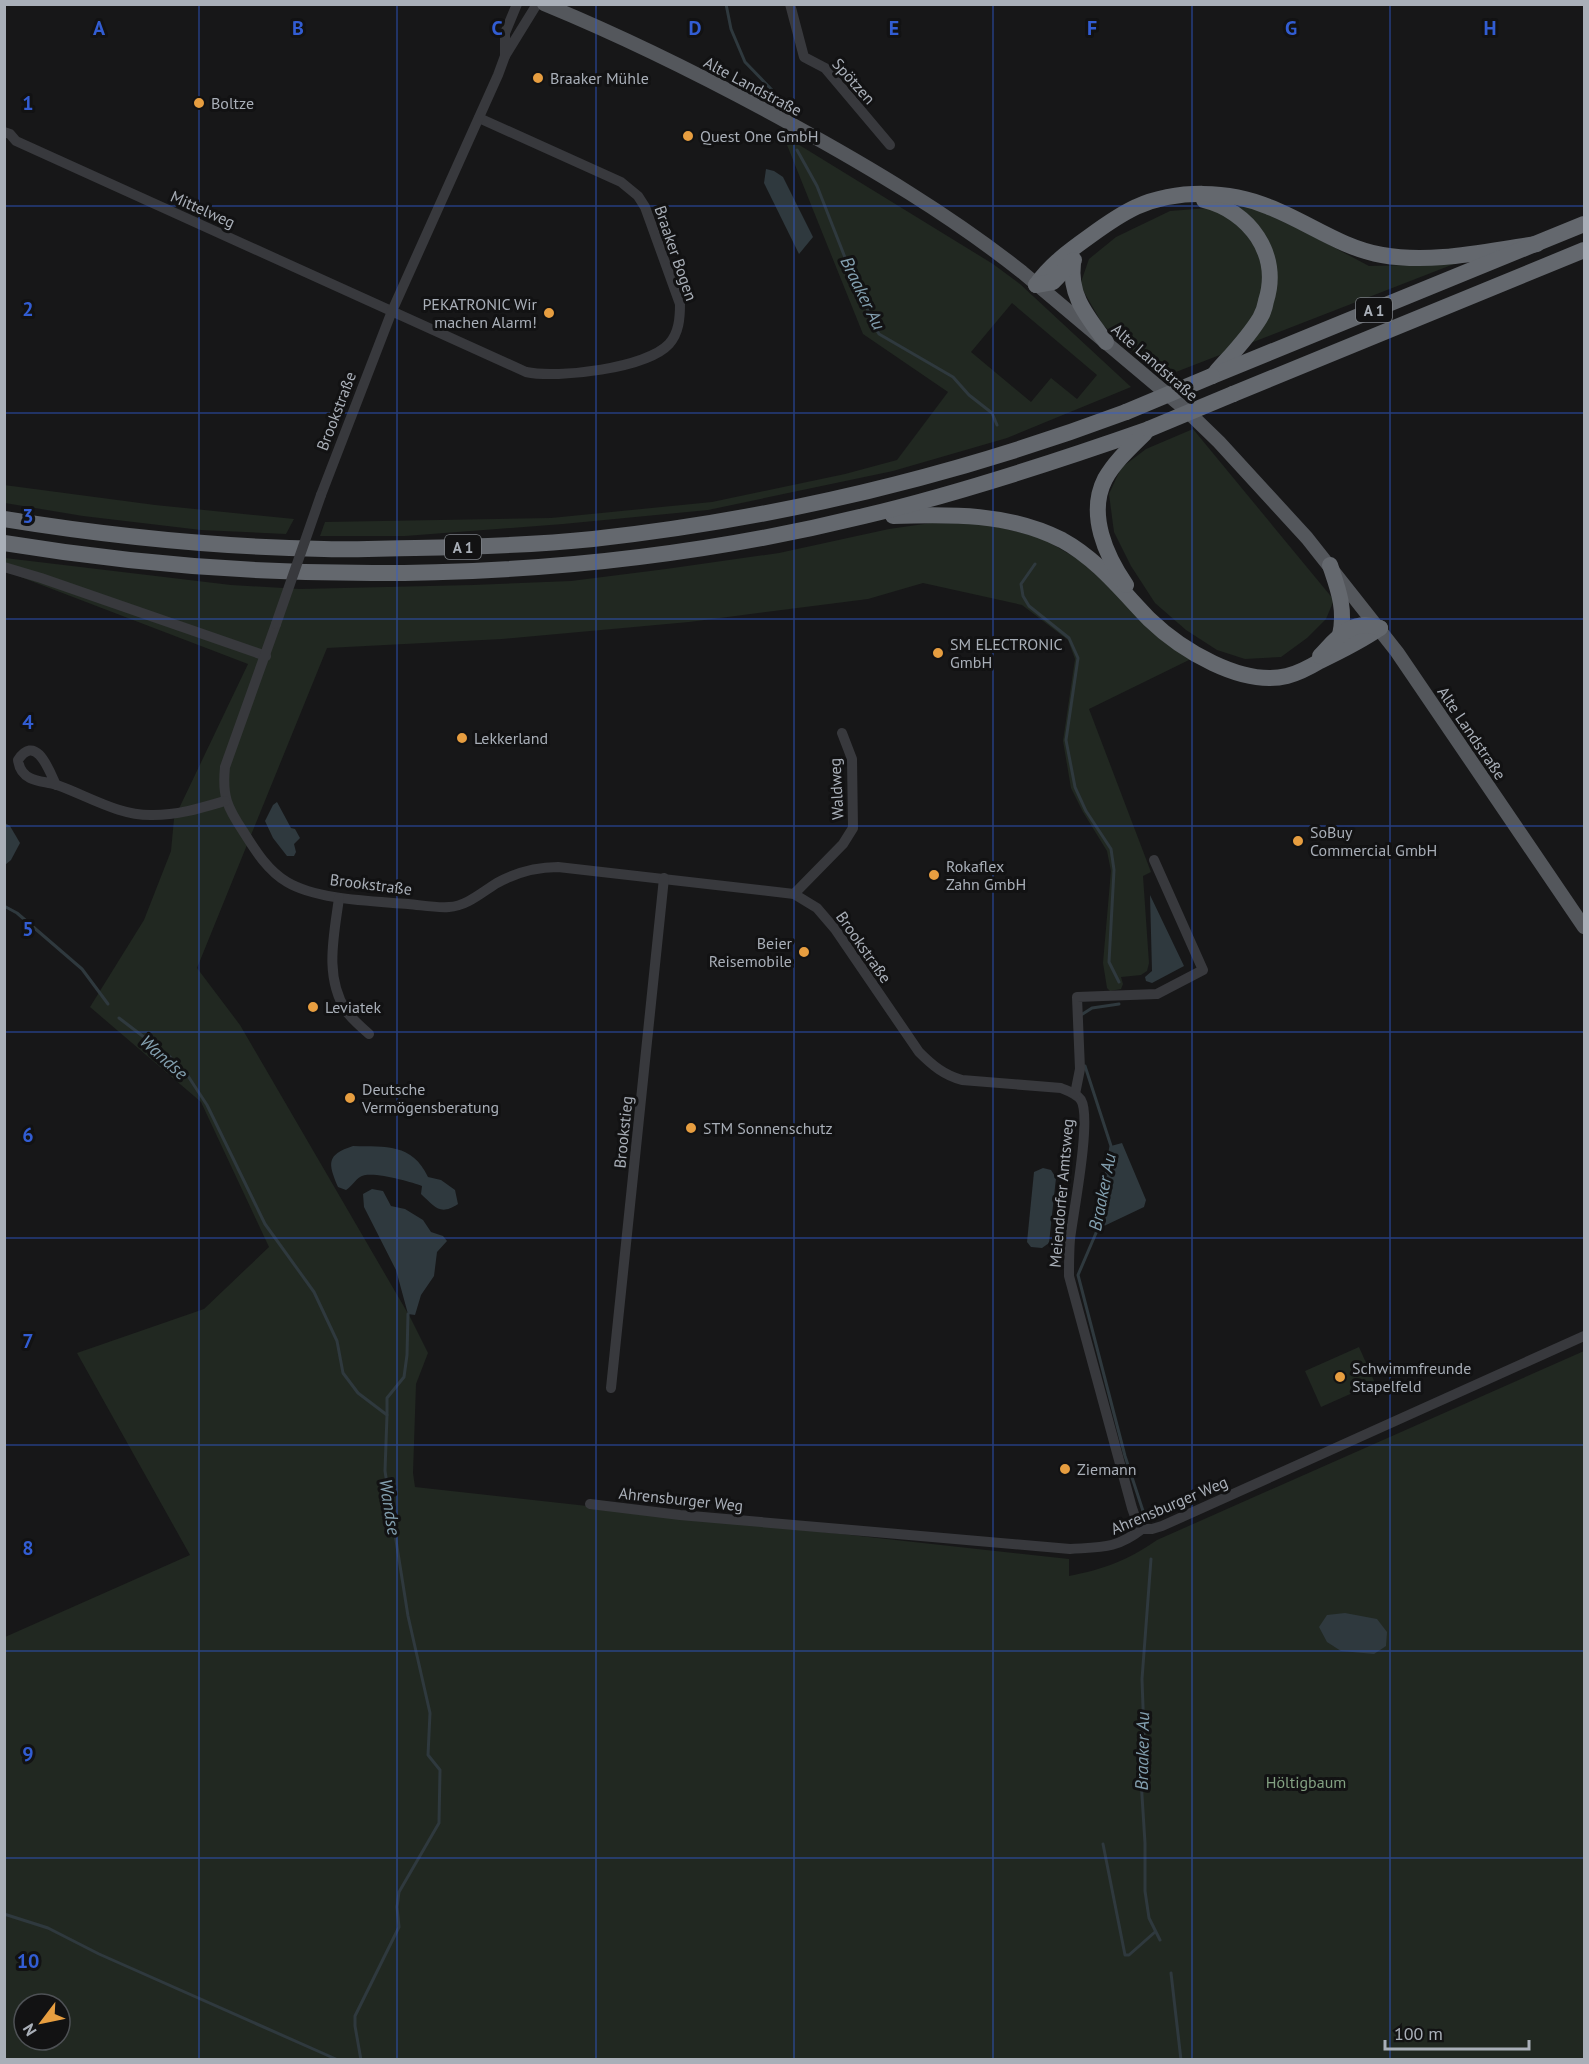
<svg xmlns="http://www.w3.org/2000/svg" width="1589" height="2064" viewBox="0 0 1589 2064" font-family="'PT Sans',sans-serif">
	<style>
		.green { fill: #212821; fill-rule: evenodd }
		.water { fill: #2f393e }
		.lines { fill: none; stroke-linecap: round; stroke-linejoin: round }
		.stream { stroke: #2f393e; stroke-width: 3 }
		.minor { stroke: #38393d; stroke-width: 10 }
		.major { stroke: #54575c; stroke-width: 14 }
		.highway { stroke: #64686e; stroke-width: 16 }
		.minor-bridge { stroke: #38393d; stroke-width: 10 }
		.highway-bridge { stroke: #64686e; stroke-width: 16 }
		.grid { fill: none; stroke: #325dd3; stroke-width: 1.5; stroke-opacity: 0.55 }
		.poi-dot { fill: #e79e40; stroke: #121213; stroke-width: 2 }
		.labels { text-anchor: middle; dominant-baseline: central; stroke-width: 6; stroke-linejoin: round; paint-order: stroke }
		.shield { fill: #121213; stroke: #7c8086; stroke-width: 1.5 }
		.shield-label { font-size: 15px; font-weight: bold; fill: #a9afb8 }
		.poi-label { font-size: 16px; fill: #a9afb8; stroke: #121213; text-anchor: start }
		.street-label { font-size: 16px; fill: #a9afb8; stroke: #121213 }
		.park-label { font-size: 16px; fill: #83a182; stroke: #121213 }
		.water-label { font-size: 18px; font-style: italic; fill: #83a0b0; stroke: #121213 }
		.grid-label { font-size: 20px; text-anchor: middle; font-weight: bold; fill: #325dd3; stroke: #121213; stroke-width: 6; stroke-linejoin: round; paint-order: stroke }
	</style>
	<rect width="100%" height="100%" fill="#171718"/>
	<g class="green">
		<path d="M783,135L993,264L1020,284L1131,387L1007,438L893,471L708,510L563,524L405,536H320L325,522L551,518L712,502L845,474L897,460L948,392L863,334ZM1012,303L1097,375L1077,399L1051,378L1031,402L971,352Z"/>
		<polygon points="1247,205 1303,231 1369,266 1454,264 1163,377 1103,325 1080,285 1089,259 1116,237 1170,211"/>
		<polygon points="1193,429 1334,600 1326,619 1307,638 1281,657 1245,659 1217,650 1186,630 1155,603 1131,566 1114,532 1109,494 1121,468 1146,449"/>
		<polygon points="4,485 155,505 294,519 286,534 201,530 83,516 5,503"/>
		<path d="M931,523L985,524L1042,538L1081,561L1191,659L1089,709L1151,872L1143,876L1149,963L1147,971L1141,975L1121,977L1123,984L1121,989L1110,991L1107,988L1103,963L1111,871L1107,851L1083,812L1071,788L1063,741L1075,659L1068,640L1022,605L923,583L868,599L689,622L502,639L327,648L197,968L240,1025L410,1317L428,1353L416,1384L413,1473L415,1487L1069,1559V1576C1104,1569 1127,1561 1157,1540L1584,1351V2059H5V1637L190,1555L77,1353L204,1309L269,1247L201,1102L90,1007L144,920L171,851L174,819L248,664L5,571V558L231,585L300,589L473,585L571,581L666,569L779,553L889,529ZM24,2004H60V2040H24Z"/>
		<polygon points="1359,1347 1375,1383 1321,1407 1305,1371"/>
	</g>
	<g class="water">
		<polygon points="766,169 774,171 783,177 813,237 799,254 764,183"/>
		<polygon points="277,802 291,828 295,829 300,838 294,844 296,852 294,856 287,856 273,838 265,821 273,805"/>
		<polygon points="5,823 10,826 20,843 11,860 5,865"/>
		<polygon points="1150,895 1184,966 1152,983 1146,981 1145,977 1152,971"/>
		<polygon points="1122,1143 1146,1200 1144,1207 1104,1226 1096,1233 1111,1146"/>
		<path d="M353,1146C386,1147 412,1143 428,1177L441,1180L455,1190L458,1204C440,1216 435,1207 421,1194L422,1186C411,1182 370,1170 360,1177C355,1180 352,1186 346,1190L338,1187C328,1163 326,1155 353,1146Z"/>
		<polygon points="1043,1168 1051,1170 1056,1178 1049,1243 1042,1248 1031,1247 1027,1242 1034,1172"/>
		<polygon points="372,1189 383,1191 391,1206 405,1209 423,1220 431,1232 443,1236 447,1241 437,1252 434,1276 421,1295 415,1315 408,1314 396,1270 364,1207 363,1194"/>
		<polygon points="1345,1613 1377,1619 1387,1632 1386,1646 1374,1654 1341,1651 1327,1642 1319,1627 1327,1615"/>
	</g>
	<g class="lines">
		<g class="stream">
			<polyline points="726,4 731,29 745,62 773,91"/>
			<polyline points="797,150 817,186 855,283 863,292 870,319 879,334 953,377 969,395 992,413 997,425"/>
			<polyline points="1035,564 1021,584 1023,596 1029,606 1069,638 1078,658 1066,740 1075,787 1086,811 1111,849 1114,870 1109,962 1119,982"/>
			<polyline points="4,906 17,913 82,969 108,1004"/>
			<polyline points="1081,1015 1092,1008 1119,1004"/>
			<polyline points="119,1018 170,1057 188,1076 207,1105 265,1224 314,1292 337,1341 343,1373 358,1393 387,1415 385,1471 408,1616 430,1713 428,1755 440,1770 439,1823 399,1892 397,1907 399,1927 355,2016 355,2026 361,2060"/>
			<polyline points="1085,1066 1111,1146 1096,1233 1078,1275 1125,1456 1143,1511"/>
			<polyline points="387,1415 387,1398 404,1377 407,1355 408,1314"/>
			<polyline points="1151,1559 1142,1679 1144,1735 1140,1764 1145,1843 1145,1891 1149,1918 1160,1940"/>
			<polyline points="1103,1844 1125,1955 1129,1955 1155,1932"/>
			<polyline points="4,1914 48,1928 99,1954 338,2060"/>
			<polyline points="1171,1973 1181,2060"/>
		</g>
		<g class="minor">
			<polyline points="790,4 804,57 825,68 890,145"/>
			<polyline points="505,56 537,4"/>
			<path d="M4,132L10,134L16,141L526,372C558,379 647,368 669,344C679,333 680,318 680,304L645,207L638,196L621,182L479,118"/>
			<polyline points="321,495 392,311 498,75 505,56 505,33 517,4"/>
			<polyline points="4,567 41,578 266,656"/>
			<path d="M276,624L225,767C222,796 227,807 243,831C255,850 267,870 287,882C317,900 373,901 408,904C421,905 435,908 449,907C467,906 482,892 497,883C517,872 535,867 558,867L794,894L817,908L835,929L919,1052C933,1066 944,1075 962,1080L1061,1088C1068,1091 1076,1093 1081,1100C1092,1118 1073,1214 1070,1239C1069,1251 1069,1264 1069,1276L1132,1508L1137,1522L1142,1529"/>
			<path d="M56,785C49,770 36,733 18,760C19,768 22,774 30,778C38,782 48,782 57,785C88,796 119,816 153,815C179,815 201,808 225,801"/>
			<polyline points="794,894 843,844 853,828 852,759 842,733"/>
			<path d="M339,898C334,936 324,976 346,1011C352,1019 361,1027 369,1034"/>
			<polyline points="1075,1094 1080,1069 1077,997 1157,994 1203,970 1154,860"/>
			<polyline points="611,1388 664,878"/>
			<path d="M590,1504L680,1515L1070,1549C1102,1547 1116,1549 1142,1529H1152L1162,1526L1584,1336"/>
		</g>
		<path class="major" d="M544,4C629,39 711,80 791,124C871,168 950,215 1022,272L1186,410L1219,442L1307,538L1397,652L1584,927"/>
		<g class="highway">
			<path d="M1204,200C1249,211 1281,254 1266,301C1265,307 1263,313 1260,318C1248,338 1231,355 1216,372"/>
			<path d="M1073,263C1069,296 1087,316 1106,342"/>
			<path d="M1036,285C1051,264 1069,251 1090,236C1105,225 1119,215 1136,207C1177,189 1229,190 1269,207C1308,222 1341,248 1382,255C1433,264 1486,251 1537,244"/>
			<polyline points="1036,285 1053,282 1074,260"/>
			<polyline points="1212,376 1584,224"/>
			<polyline points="1233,394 1584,250"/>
			<path d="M893,516C951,514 1009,513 1062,540C1097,559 1122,591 1149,619C1181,650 1242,687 1287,676C1299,673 1310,667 1320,661C1341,651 1361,641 1380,628"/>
			<path d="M4,519C109,536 217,547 324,549C354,550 385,548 415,548C474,547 534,545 593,539C775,519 955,476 1126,412"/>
			<path d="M4,543C285,589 587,584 864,516C961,493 1055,462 1149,429"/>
			<path d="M1330,565C1338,589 1346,609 1340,635"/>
			<path d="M1126,585C1106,556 1087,514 1105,479C1115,461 1131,447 1145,433"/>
			<path d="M1320,656C1338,637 1351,618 1380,628"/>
		</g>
		<polyline class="minor-bridge" points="276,624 321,495"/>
		<g class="highway-bridge">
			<polyline points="1126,412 1212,376"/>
			<polyline points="1149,429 1233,394"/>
		</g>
	</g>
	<path class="grid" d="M199,4V2060M397,4V2060M596,4V2060M794,4V2060M993,4V2060M1192,4V2060M1390,4V2060M4,206H1584M4,413H1584M4,619H1584M4,826H1584M4,1032H1584M4,1238H1584M4,1445H1584M4,1651H1584M4,1858H1584"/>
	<g class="poi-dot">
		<circle cx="538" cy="78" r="6"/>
		<circle cx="199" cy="103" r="6"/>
		<circle cx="688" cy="136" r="6"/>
		<circle cx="549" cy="313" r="6"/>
		<circle cx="938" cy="653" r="6"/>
		<circle cx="462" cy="738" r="6"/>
		<circle cx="1298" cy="841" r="6"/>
		<circle cx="934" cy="875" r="6"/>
		<circle cx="804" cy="952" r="6"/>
		<circle cx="313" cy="1007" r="6"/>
		<circle cx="350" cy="1098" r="6"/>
		<circle cx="691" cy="1128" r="6"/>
		<circle cx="1340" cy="1377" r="6"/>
		<circle cx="1065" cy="1469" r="6"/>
	</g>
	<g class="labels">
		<g class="shield">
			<rect x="1356" y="298" width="36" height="24" rx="4.5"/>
			<rect x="445" y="535" width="36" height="24" rx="4.5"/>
		</g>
		<g class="shield-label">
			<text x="1374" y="310">A 1</text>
			<text x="463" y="547">A 1</text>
		</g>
		<g class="poi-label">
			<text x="550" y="78">Braaker Mühle</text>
			<text x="211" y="103">Boltze</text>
			<text x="700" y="136">Quest One GmbH</text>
			<text x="537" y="304" text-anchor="end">PEKATRONIC Wir<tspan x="537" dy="18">machen Alarm!</tspan></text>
			<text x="950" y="644">SM ELECTRONIC<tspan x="950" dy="18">GmbH</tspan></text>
			<text x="474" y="738">Lekkerland</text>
			<text x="1310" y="832">SoBuy<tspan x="1310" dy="18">Commercial GmbH</tspan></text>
			<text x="946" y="866">Rokaflex<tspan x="946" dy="18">Zahn GmbH</tspan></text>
			<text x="792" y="943" text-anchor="end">Beier<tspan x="792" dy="18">Reisemobile</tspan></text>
			<text x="325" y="1007">Leviatek</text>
			<text x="362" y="1089">Deutsche<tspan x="362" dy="18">Vermögensberatung</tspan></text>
			<text x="703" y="1128">STM Sonnenschutz</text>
			<text x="1352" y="1368">Schwimmfreunde<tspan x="1352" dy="18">Stapelfeld</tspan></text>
			<text x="1077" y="1469">Ziemann</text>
		</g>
		<g class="street-label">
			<text transform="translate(854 81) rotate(48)">Spötzen</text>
			<text transform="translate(753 86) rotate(28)">Alte Landstraße</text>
			<text transform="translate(203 209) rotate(24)">Mittelweg</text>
			<text transform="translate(676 253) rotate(71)">Braaker Bogen</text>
			<text transform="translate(1155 362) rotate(41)">Alte Landstraße</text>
			<text transform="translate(336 411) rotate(-69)">Brookstraße</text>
			<text transform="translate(1472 733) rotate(56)">Alte Landstraße</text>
			<text transform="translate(836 789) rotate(-93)">Waldweg</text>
			<text transform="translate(371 884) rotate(7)">Brookstraße</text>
			<text transform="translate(864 947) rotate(55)">Brookstraße</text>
			<text transform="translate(623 1132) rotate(-84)">Brookstieg</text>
			<text transform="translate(1061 1193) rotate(-85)">Meiendorfer Amtsweg</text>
			<text transform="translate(681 1499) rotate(6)">Ahrensburger Weg</text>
			<text transform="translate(1169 1505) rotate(-23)">Ahrensburger Weg</text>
		</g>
		<g class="park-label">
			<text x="1306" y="1782">Höltigbaum</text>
		</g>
		<g class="water-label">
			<text transform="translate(863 293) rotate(64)">Braaker Au</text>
			<text transform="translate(164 1057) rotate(42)">Wandse</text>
			<text transform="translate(1102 1192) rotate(-79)">Braaker Au</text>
			<text transform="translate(390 1507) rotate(81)">Wandse</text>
			<text transform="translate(1142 1751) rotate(-89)">Braaker Au</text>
		</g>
	</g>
	<g class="grid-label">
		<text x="99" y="35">A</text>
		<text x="298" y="35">B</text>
		<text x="497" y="35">C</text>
		<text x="695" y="35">D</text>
		<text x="894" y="35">E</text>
		<text x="1092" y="35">F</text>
		<text x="1291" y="35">G</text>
		<text x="1490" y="35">H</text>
		<text x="28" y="110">1</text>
		<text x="28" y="316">2</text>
		<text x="28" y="523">3</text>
		<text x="28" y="729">4</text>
		<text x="28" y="936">5</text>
		<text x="28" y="1142">6</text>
		<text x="28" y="1348">7</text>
		<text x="28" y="1555">8</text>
		<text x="28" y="1761">9</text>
		<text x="28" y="1968">10</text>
	</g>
	<rect width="1589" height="2064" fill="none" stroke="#a9afb8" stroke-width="12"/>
	<g transform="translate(42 2022) rotate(238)"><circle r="28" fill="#121213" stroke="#4e5155" stroke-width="1.5"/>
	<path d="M0-4.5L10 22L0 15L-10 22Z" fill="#e79e40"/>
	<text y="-9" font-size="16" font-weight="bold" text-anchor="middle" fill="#a9afb8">N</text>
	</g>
	<path d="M1385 2040v9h144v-9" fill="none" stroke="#a9afb8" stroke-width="3"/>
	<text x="1394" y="2040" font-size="18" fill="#a9afb8" stroke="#121213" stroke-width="4.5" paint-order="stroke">100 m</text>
</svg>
